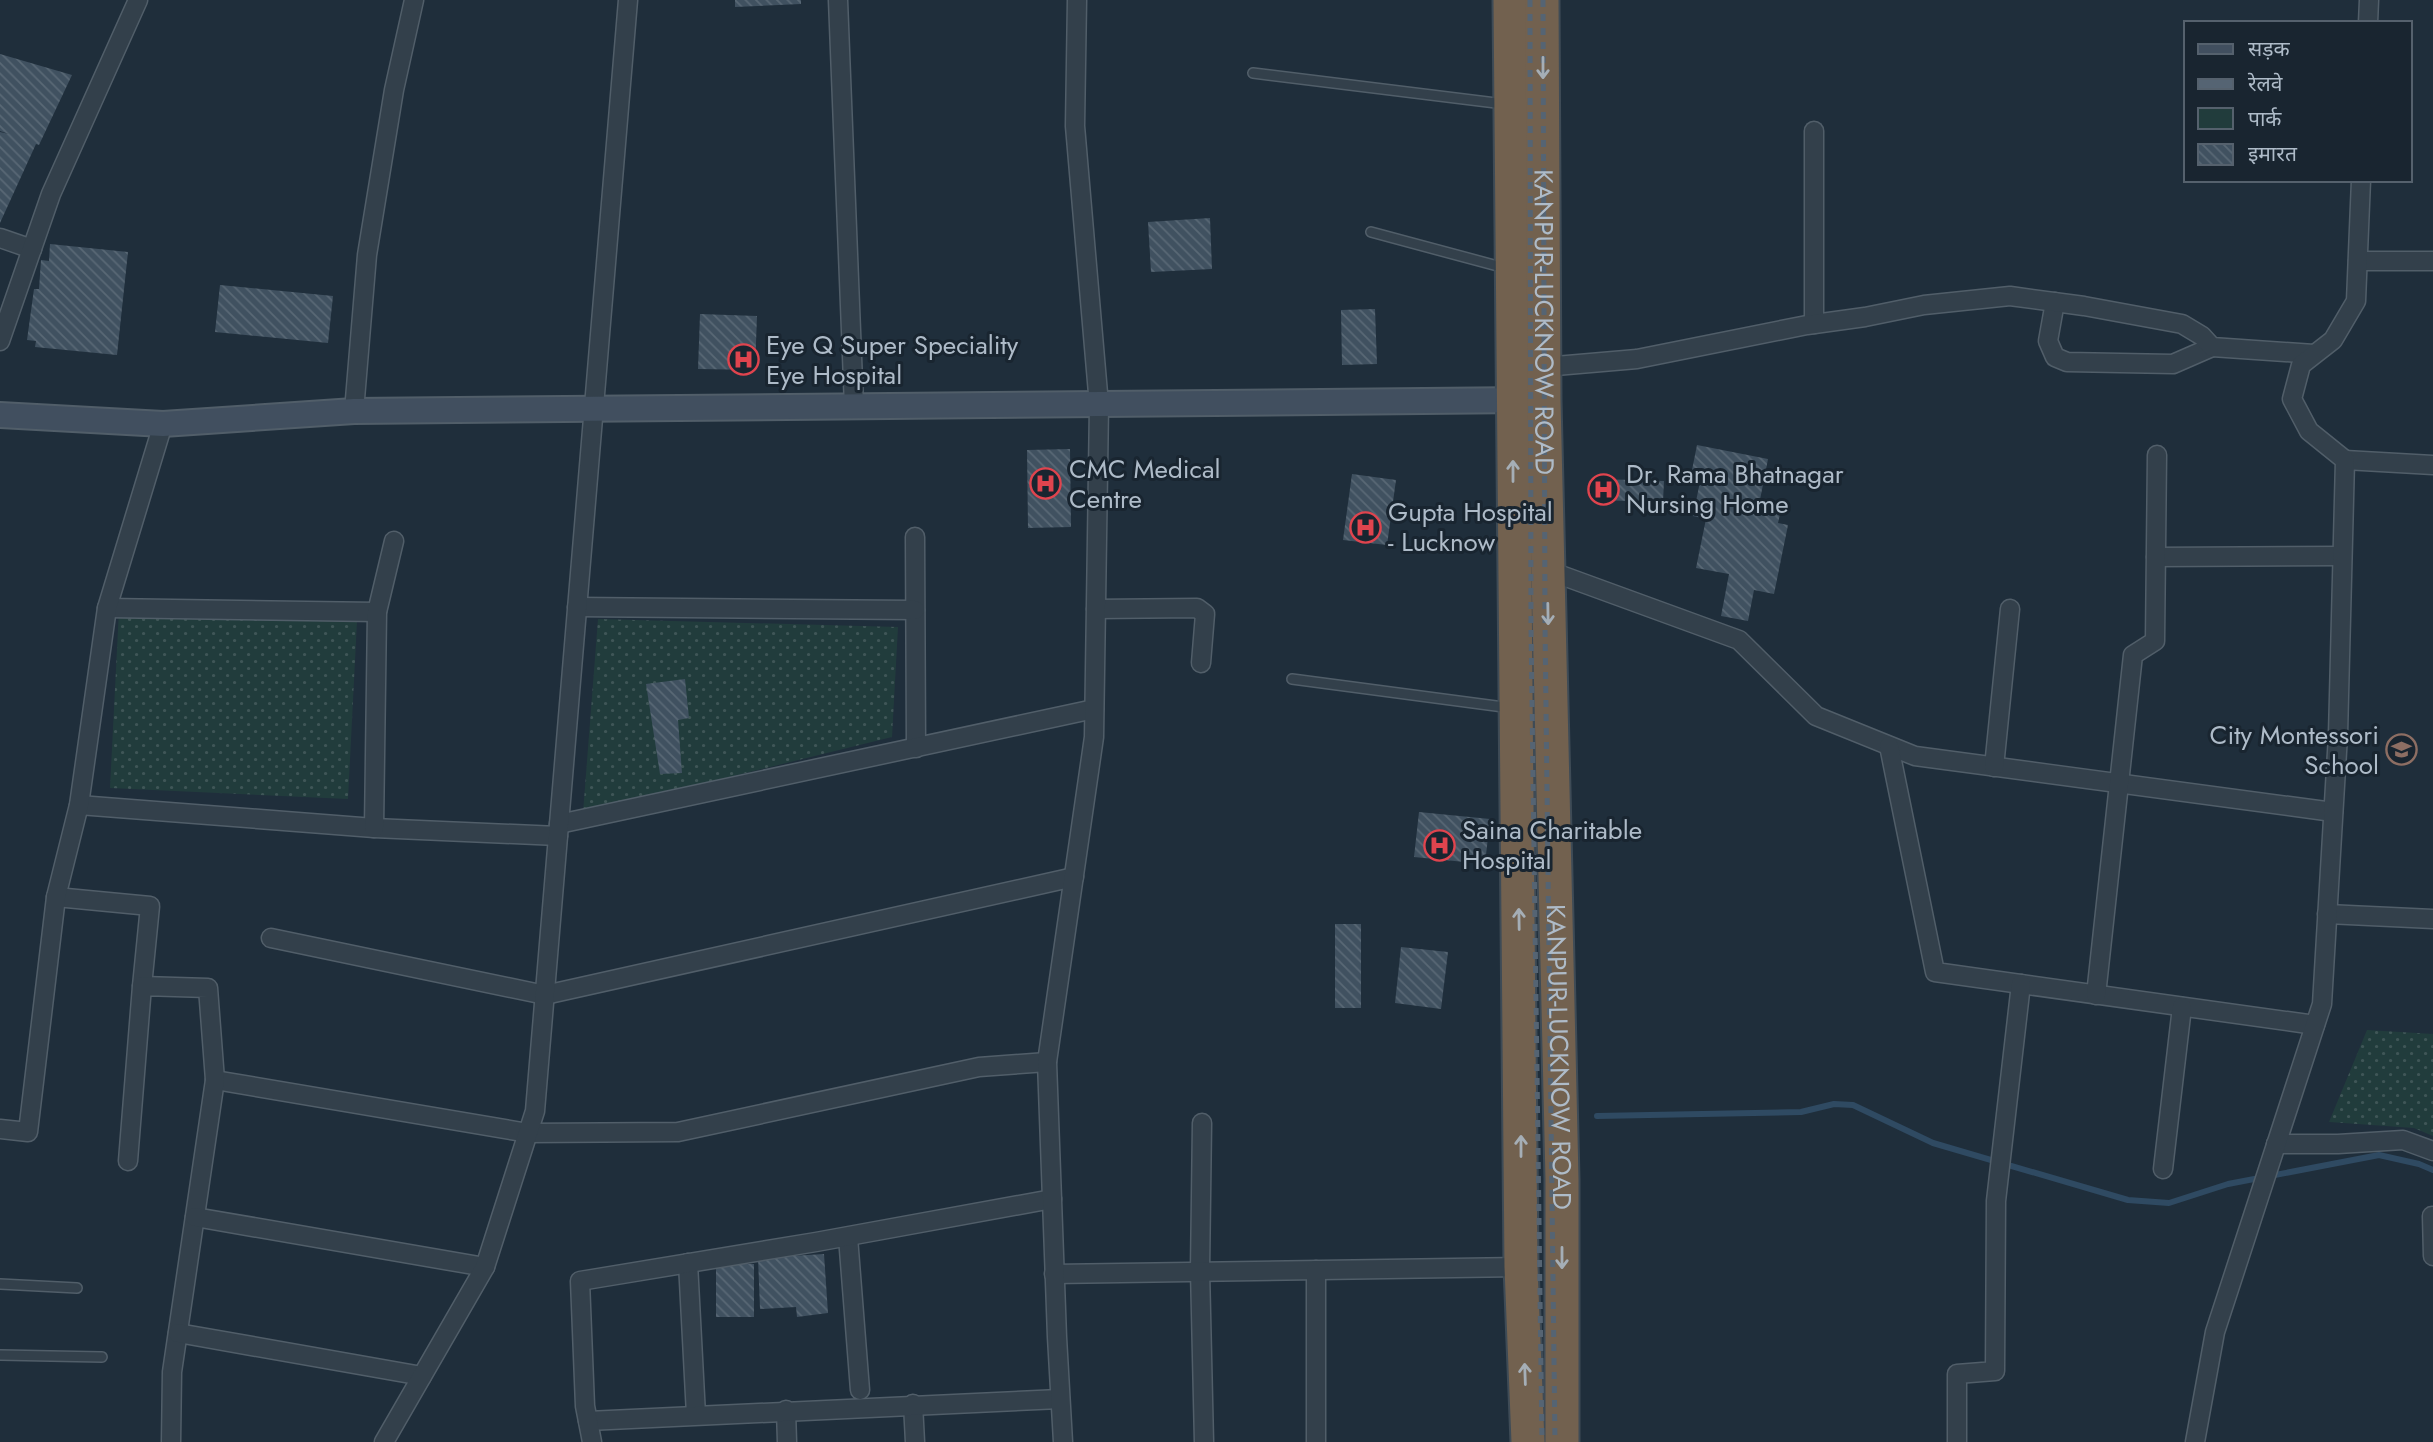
<svg xmlns="http://www.w3.org/2000/svg" width="2433" height="1442" viewBox="0 0 2433 1442" font-family="Jost,'Noto Sans Devanagari',sans-serif">
	<style>
		.green { fill: url(#green-dots) }
		.lines { fill: none; stroke-linecap: round; stroke-linejoin: round }
		.stream { stroke: #2f4a62; stroke-width: 6 }
		.building { fill: url(#building-back-hatch) }
		.lane-casing { stroke: #515e69; stroke-width: 12 }
		.street-casing { stroke: #515e69; stroke-width: 21 }
		.secondary-casing { stroke: #515e69; stroke-width: 28 }
		.highway-casing { stroke: #3e4b56; stroke-width: 37 }
		.lane { stroke: #33404b; stroke-width: 9 }
		.street { stroke: #33404b; stroke-width: 18 }
		.secondary { stroke: #414f5f; stroke-width: 24 }
		.highway { stroke: #72614f; stroke-width: 33 }
		.rail { stroke: #556473; stroke-width: 5; stroke-dasharray: 7 7; stroke-linecap: butt }
		.oneway { stroke: #a5aeb6 }
		.labels { text-anchor: middle; dominant-baseline: central; stroke-width: 6; stroke-linejoin: round; paint-order: stroke }
		.street-label { font-size: 26px; fill: #aebbc8; stroke: #192530 }
		.poi-label { font-size: 26px; fill: #aebbc8; stroke: #192530; text-anchor: start }
	</style>
	<defs>
		<pattern id="green-dots" width="8" height="8" patternUnits="userSpaceOnUse" patternTransform="scale(1.75)"><rect width="8" height="8" fill="#213c3c"/><path d="M2 2h.1M6 6h.1" fill="none" stroke="#3f5657" stroke-width="1.8" stroke-linecap="round"/></pattern>
		<pattern id="building-back-hatch" width="6" height="6" patternUnits="userSpaceOnUse" patternTransform="scale(1.75)"><rect width="6" height="6" fill="#405160"/><path d="M-1 5l2 2M0 0l6 6M5-1l2 2" fill="none" stroke="#596875"/></pattern>
	</defs>
	<rect width="100%" height="100%" fill="#1f2e3b"/>
	<g class="green">
		<polygon points="119,610 357,621 348,799 110,788"/>
		<polygon points="598,619 898,627 892,737 583,813"/>
		<polygon points="2367,1030 2433,1034 2433,1136 2414,1128 2329,1122"/>
	</g>
	<g class="lines">
		<polyline class="stream" points="1597,1116 1801,1112 1834,1104 1853,1105 1933,1143 2128,1200 2169,1203 2228,1184 2379,1155 2419,1164 2433,1170"/>
	</g>
	<g class="building">
		<polygon points="735,0 801,0 801,4 735,7"/>
		<polygon points="0,54 72,75 39,145 36,144 0,223 0,132 9,134 0,131"/>
		<polygon points="1210,218 1212,269 1151,272 1148,222"/>
		<polygon points="50,244 128,252 117,355 35,347 36,341 27,340 34,289 39,289 41,260 49,261"/>
		<polygon points="220,285 333,296 328,343 215,332"/>
		<polygon points="1375,309 1377,364 1342,365 1341,310"/>
		<polygon points="700,314 757,316 755,370 698,369"/>
		<polygon points="1697,445 1768,459 1758,510 1780,514 1778,523 1788,525 1774,594 1754,590 1748,621 1721,616 1729,574 1696,568 1706,519 1693,516 1702,472 1692,470"/>
		<polygon points="1070,449 1071,527 1028,528 1027,450"/>
		<polygon points="1352,474 1396,480 1387,545 1343,540"/>
		<polygon points="1598,479 1664,481 1663,502 1597,500"/>
		<polygon points="685,679 689,718 678,720 682,773 660,774 646,684"/>
		<polygon points="1419,812 1490,819 1485,864 1414,857"/>
		<rect x="1335" y="924" width="26" height="84"/>
		<polygon points="1401,947 1448,952 1441,1009 1395,1003"/>
		<polygon points="824,1254 828,1313 797,1317 796,1307 760,1309 758,1258"/>
		<rect x="716" y="1264" width="38" height="53"/>
	</g>
	<g class="lines">
		<defs>
			<g id="lane">
				<polyline points="1253,73 1504,104"/>
				<polyline points="1371,232 1505,268"/>
				<polyline points="1292,679 1511,708"/>
				<polyline points="0,1284 77,1288"/>
				<polyline points="0,1355 102,1357"/>
			</g>
			<g id="street">
				<polyline points="838,0 854,407"/>
				<polyline points="2368,23 2369,0"/>
				<polyline points="0,238 32,249"/>
				<polyline points="2358,261 2433,261"/>
				<polyline points="2055,302 2048,341 2055,357 2067,362 2173,364 2212,347"/>
				<polyline points="1814,324 1814,131"/>
				<polyline points="0,341 51,194 138,0"/>
				<polyline points="1544,367 1637,359 1807,325 1865,317 1924,305 2010,296 2084,306 2182,324 2202,336 2212,347 2314,354"/>
				<polyline points="354,411 367,255 394,90 414,0"/>
				<polyline points="2345,460 2433,465"/>
				<polyline points="915,537 916,748"/>
				<polyline points="2156,557 2342,556"/>
				<polyline points="1547,570 1739,640 1816,716 1915,756 2333,812"/>
				<polyline points="577,607 915,610"/>
				<polyline points="107,608 377,612"/>
				<polyline points="1096,609 1197,608 1205,614 1201,663"/>
				<polyline points="1889,746 1935,972 2315,1025"/>
				<polyline points="1994,767 2010,609"/>
				<polyline points="79,805 374,828 558,836"/>
				<polyline points="559,824 1094,709"/>
				<polyline points="374,828 377,612 394,541"/>
				<polyline points="56,897 150,906 142,986"/>
				<polyline points="2327,914 2433,919"/>
				<polyline points="271,938 545,995 1074,877"/>
				<polyline points="2096,995 2133,655 2155,641 2157,455"/>
				<polyline points="215,1080 528,1133 678,1132 979,1067 1047,1062"/>
				<polyline points="1202,1123 1200,1270 1204,1442"/>
				<polyline points="0,1129 28,1132 56,897 79,805 107,608 163,424"/>
				<polyline points="2276,1144 2338,1144 2403,1140 2433,1151"/>
				<polyline points="128,1161 142,986 208,988 215,1080 172,1372 171,1442"/>
				<polyline points="2163,1169 2182,1007"/>
				<polyline points="2432,1216 2433,1256"/>
				<polyline points="195,1217 485,1267"/>
				<polyline points="848,1237 860,1390"/>
				<polyline points="688,1263 696,1415"/>
				<polyline points="1054,1274 1521,1267"/>
				<polyline points="178,1333 422,1376"/>
				<polyline points="913,1404 915,1442"/>
				<polyline points="786,1410 787,1442"/>
				<polyline points="588,1421 1060,1399"/>
				<polyline points="384,1442 485,1267 535,1111 628,0"/>
				<polyline points="592,1442 585,1406 580,1281 816,1242 1052,1199"/>
				<polyline points="1063,1442 1057,1337 1047,1062 1094,737 1099,405 1075,126 1077,0"/>
				<polyline points="1316,1442 1316,1270"/>
				<polyline points="1957,1442 1957,1374 1995,1371 1996,1201 2021,984"/>
				<polyline points="2195,1442 2215,1332 2322,1004 2338,735 2345,460 2309,431 2292,399 2301,365 2333,340 2356,301 2361,180"/>
			</g>
			<polyline id="secondary" points="0,415 163,424 354,411 1528,400"/>
			<g id="highway">
				<polyline points="1510,0 1521,1267 1528,1442"/>
				<path id="s1" d="M1542,0L1544,400L1562,1179V1442"/>
			</g>
		</defs>
		<use href="#lane" class="lane-casing"/>
		<use href="#street" class="street-casing"/>
		<use href="#secondary" class="secondary-casing"/>
		<use href="#highway" class="highway-casing"/>
		<use href="#lane" class="lane"/>
		<use href="#street" class="street"/>
		<use href="#secondary" class="secondary"/>
		<use href="#highway" class="highway"/>
		<g class="rail">
			<polyline points="1530,0 1531,626 1542,1442"/>
			<path id="s2" d="M1543,0L1545,626L1555,1442"/>
		</g>
	</g>
	<defs><path id="oneway-shaft" d="M-6 0H5M1.5-3L5.5 0L1.5 3" fill="none" stroke-width="1.6" stroke-linecap="round" stroke-linejoin="round" transform="scale(1.75)"/></defs>
	<g class="oneway">
		<use href="#oneway-shaft" transform="translate(1543 68) rotate(90)"/>
		<use href="#oneway-shaft" transform="translate(1513 471) rotate(-90)"/>
		<use href="#oneway-shaft" transform="translate(1548 614) rotate(89)"/>
		<use href="#oneway-shaft" transform="translate(1519 919) rotate(-91)"/>
		<use href="#oneway-shaft" transform="translate(1521 1146) rotate(-90)"/>
		<use href="#oneway-shaft" transform="translate(1562 1258) rotate(90)"/>
		<use href="#oneway-shaft" transform="translate(1525 1374) rotate(-92)"/>
	</g>
	<defs>
		<symbol id="hospital-ring" viewBox="-11 -11 22 22"><circle r="9.5" fill="#192530" stroke="#e0444e" stroke-width="1.5"/><path d="M-5-5h3v3.5h4V-5h3V5h-3V1.5h-4V5h-3Z" fill="#e0444e"/></symbol>
		<symbol id="school-ring" viewBox="-11 -11 22 22"><circle r="9.5" fill="#192530" stroke="#8d6e63" stroke-width="1.5"/><path d="M0-5L7-2L0 1L-7-2ZM-4 1L0 2.5L4 1V4Q0 6-4 4Z" fill="#8d6e63"/></symbol>
	</defs>
	<g fill-rule="evenodd">
		<use href="#hospital-ring" x="726" y="342" width="35" height="35"/>
		<use href="#hospital-ring" x="1028" y="466" width="35" height="35"/>
		<use href="#hospital-ring" x="1586" y="472" width="35" height="35"/>
		<use href="#hospital-ring" x="1348" y="510" width="35" height="35"/>
		<use href="#school-ring" x="2384" y="732" width="35" height="35"/>
		<use href="#hospital-ring" x="1422" y="828" width="35" height="35"/>
	</g>
	<g class="labels">
		<g class="street-label">
			<text stroke="none"><textPath href="#s2" startOffset="322">KANPUR-LUCKNOW ROAD</textPath></text>
			<text stroke="none"><textPath href="#s1" startOffset="1057">KANPUR-LUCKNOW ROAD</textPath></text>
		</g>
		<g class="poi-label">
			<text x="766" y="345">Eye Q Super Speciality<tspan x="766" dy="30">Eye Hospital</tspan></text>
			<text x="1069" y="469">CMC Medical<tspan x="1069" dy="30">Centre</tspan></text>
			<text x="1626" y="474">Dr. Rama Bhatnagar<tspan x="1626" dy="30">Nursing Home</tspan></text>
			<text x="1388" y="512">Gupta Hospital<tspan x="1388" dy="30">- Lucknow</tspan></text>
			<text x="2379" y="735" text-anchor="end">City Montessori<tspan x="2379" dy="30">School</tspan></text>
			<text x="1462" y="830">Saina Charitable<tspan x="1462" dy="30">Hospital</tspan></text>
		</g>
	</g>
	<rect x="2184" y="21" width="228" height="161" fill="#192530" stroke="#55616d" stroke-width="2"/>
	<rect x="2198" y="44" width="35" height="10" fill="#414f5f" stroke="#55616d" stroke-width="2"/>
	<text x="2248" y="56" font-size="21" fill="#aebbc8">सड़क</text>
	<rect x="2198" y="79" width="35" height="10" fill="#556473" stroke="#55616d" stroke-width="2"/>
	<text x="2248" y="91" font-size="21" fill="#aebbc8">रेलवे</text>
	<rect x="2198" y="108" width="35" height="21" fill="#213c3c" stroke="#55616d" stroke-width="2"/>
	<text x="2248" y="126" font-size="21" fill="#aebbc8">पार्क</text>
	<rect x="2198" y="144" width="35" height="21" fill="url(#building-back-hatch)" stroke="#55616d" stroke-width="2"/>
	<text x="2248" y="161" font-size="21" fill="#aebbc8">इमारत</text>
</svg>
